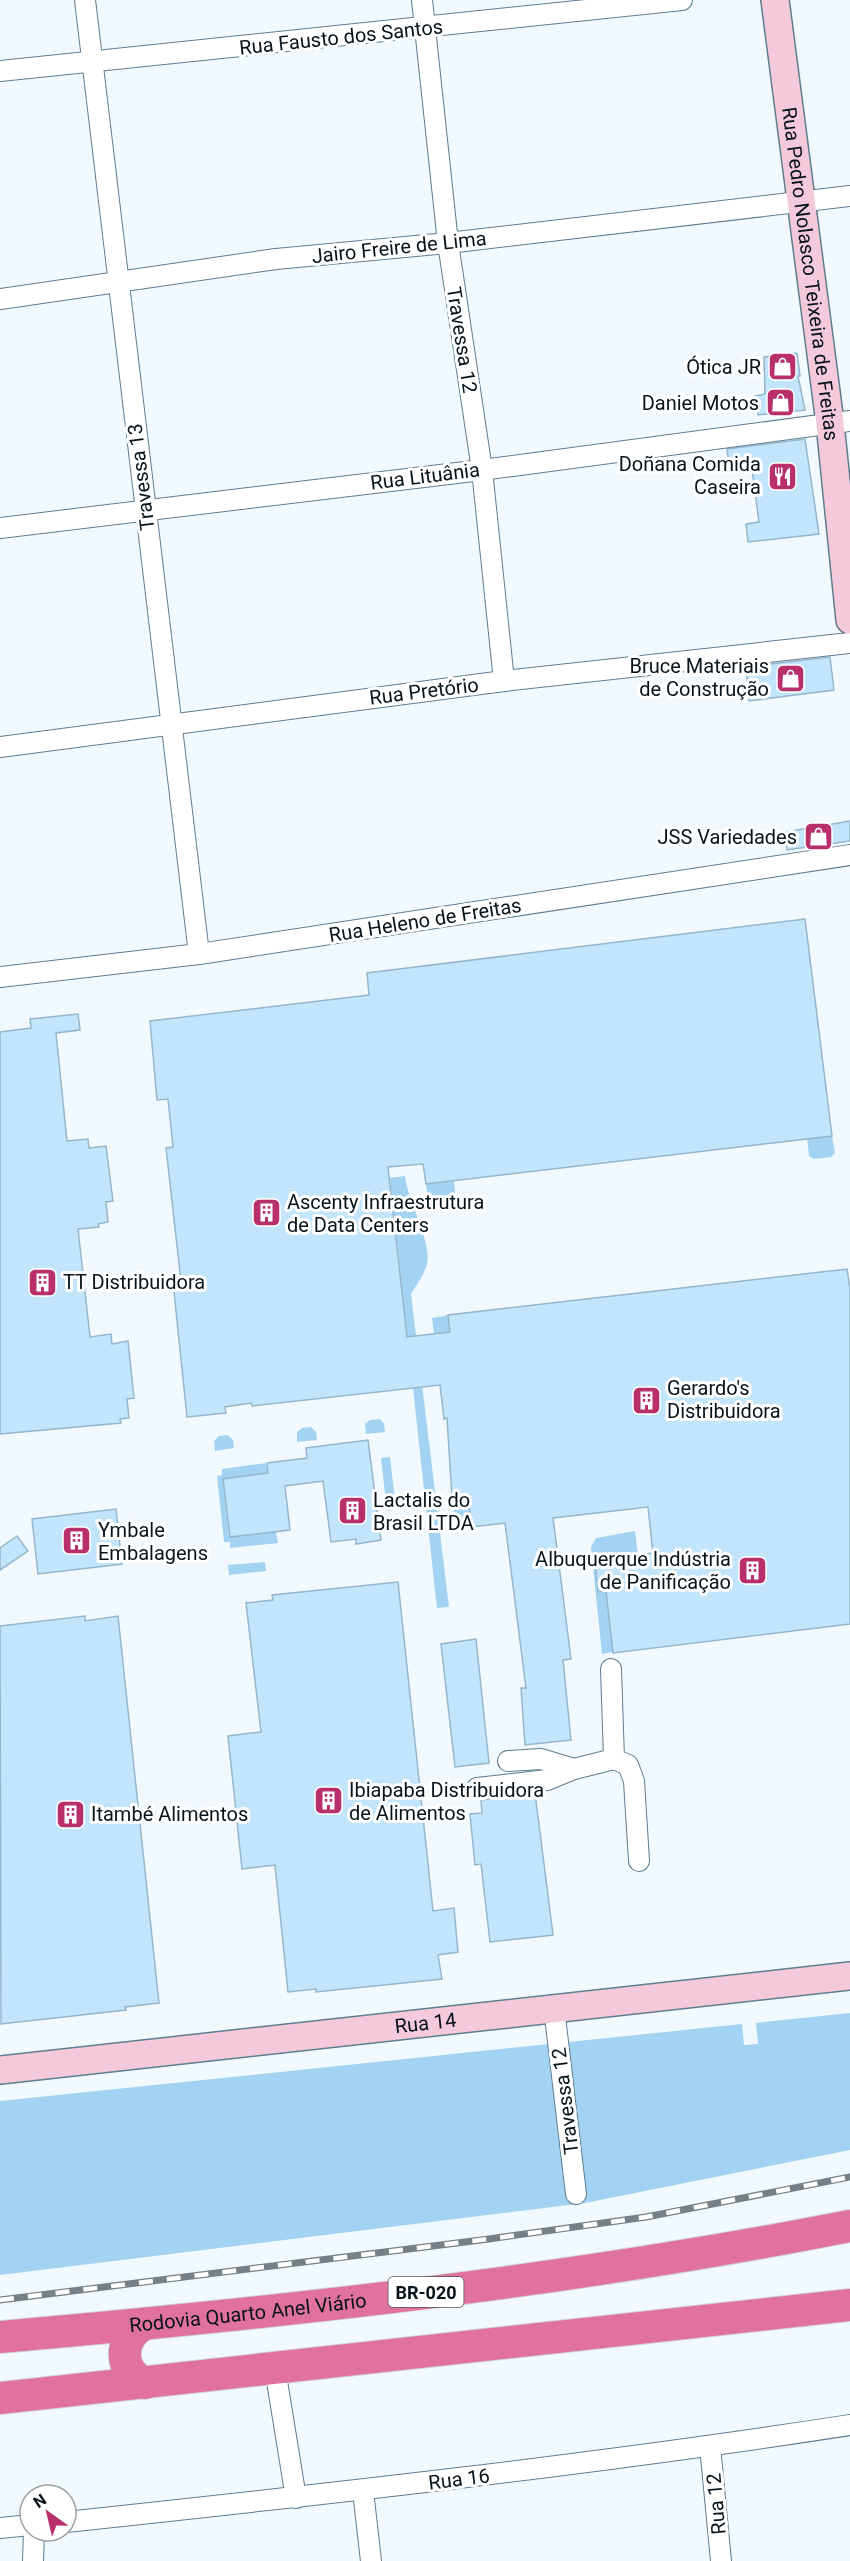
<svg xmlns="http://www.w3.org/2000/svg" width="850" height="2561" viewBox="0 0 850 2561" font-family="Roboto,sans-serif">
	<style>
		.green { fill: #a2d3f2 }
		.building { fill: #c3e5fb; stroke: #95b6cb; stroke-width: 1.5 }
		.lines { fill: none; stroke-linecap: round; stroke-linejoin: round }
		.minor-casing { stroke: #5e7d90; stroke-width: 22 }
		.secondary-casing { stroke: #5e7d90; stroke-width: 30 }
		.trunk-casing { stroke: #d2d5d6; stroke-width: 34 }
		.minor { stroke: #fff; stroke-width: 20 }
		.secondary { stroke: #f4cada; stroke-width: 27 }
		.trunk { stroke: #e0729c; stroke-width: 32 }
		.rail-casing { stroke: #768086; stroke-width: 7 }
		.rail { stroke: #fff; stroke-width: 4.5; stroke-dasharray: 14; stroke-linecap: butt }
		.labels { text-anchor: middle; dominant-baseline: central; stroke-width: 6; stroke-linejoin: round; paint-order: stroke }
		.shield { fill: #fff; stroke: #515a5f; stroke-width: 1.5 }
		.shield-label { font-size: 18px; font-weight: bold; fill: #07131a }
		.street-label { font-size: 20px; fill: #07131a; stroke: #fff }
		.poi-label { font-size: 20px; fill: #07131a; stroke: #fff; text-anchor: start }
	</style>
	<rect width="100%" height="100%" fill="#f2f9fe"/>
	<g class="green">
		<polygon points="832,1136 835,1153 831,1157 814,1159 809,1156 807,1138"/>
		<path d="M405,1176C408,1202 432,1242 427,1264C424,1275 417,1284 411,1294L449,1607L437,1608L390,1178Z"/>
		<polygon points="454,1181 456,1199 453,1202 431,1205 428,1203 426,1184"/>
		<polygon points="448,1315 450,1332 434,1334 432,1318"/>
		<polygon points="380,1419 384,1424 385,1432 366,1434 365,1424 370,1420"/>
		<polygon points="311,1427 316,1432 317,1440 297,1442 297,1432 302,1428"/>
		<polygon points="228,1435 233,1440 234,1448 215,1451 214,1441 219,1436"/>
		<polygon points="390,1457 396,1509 387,1511 381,1458"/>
		<polygon points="266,1463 268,1473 223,1479 229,1537 276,1531 278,1543 230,1548 230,1542 224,1542 217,1476 222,1475 222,1469"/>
		<polygon points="468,1496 472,1527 456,1529 452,1498"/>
		<polygon points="635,1531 638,1555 595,1560 598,1591 646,1586 613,1652 602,1654 591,1547 596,1538"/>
		<polygon points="265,1562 266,1571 229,1575 228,1565"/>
		<polygon points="850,2013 850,2150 585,2203 0,2275 0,2101 742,2024 744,2045 758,2044 756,2023"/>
	</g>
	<g class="building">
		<polygon points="797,353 800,376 798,376 805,410 758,415 755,396 765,394 764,357"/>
		<polygon points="805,439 819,534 748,542 746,524 759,522 752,469 730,473 727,449"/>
		<polygon points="830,657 834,690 749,701 746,667"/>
		<polygon points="850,821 850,841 787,850 785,832"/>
		<polygon points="805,919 832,1136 426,1184 423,1164 388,1167 407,1337 450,1332 448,1315 847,1269 850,1289 850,1624 613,1653 606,1591 598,1592 595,1560 653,1553 648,1507 553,1518 571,1659 563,1660 571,1740 525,1745 521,1688 526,1688 505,1523 472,1527 468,1496 452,1498 447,1418 444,1419 440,1385 252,1406 251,1403 225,1407 226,1413 187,1417 173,1282 181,1281 166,1148 173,1147 168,1099 157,1100 150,1021 369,995 367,973"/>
		<polygon points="78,1014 80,1030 56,1033 67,1141 88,1139 89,1148 106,1146 113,1201 106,1202 108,1222 98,1224 99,1227 78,1229 90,1337 111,1334 112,1344 128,1341 134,1398 127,1399 129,1418 120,1419 121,1423 0,1434 0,1032 31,1028 30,1019"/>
		<polygon points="368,1440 381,1540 356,1544 356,1539 331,1542 323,1481 285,1486 290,1530 230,1537 223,1479 268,1473 267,1463 307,1458 306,1448"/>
		<polygon points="116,1509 122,1564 38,1574 32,1519"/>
		<polygon points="17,1536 28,1551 0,1570 0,1548"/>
		<polygon points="398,1582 433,1911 454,1908 458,1952 438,1955 442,1979 316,1992 316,1989 288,1992 275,1865 242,1869 228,1736 261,1732 246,1603 273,1600 272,1595"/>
		<polygon points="85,1616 85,1621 118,1616 159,2003 125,2007 126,2010 1,2024 0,1626"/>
		<polygon points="476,1639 489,1763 455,1767 441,1644"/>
		<polygon points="535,1793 553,1935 490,1942 481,1864 475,1865 470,1814 482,1813 481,1800"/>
	</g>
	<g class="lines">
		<defs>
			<g id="minor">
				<polyline points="85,0 199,954"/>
				<polyline points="422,0 448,243 482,470 504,681"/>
				<polyline points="0,71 682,0"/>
				<polyline points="0,299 276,259 448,243 850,196"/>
				<polyline points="0,528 482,470 850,421"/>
				<polyline points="0,747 504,681 850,643"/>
				<polyline points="0,977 199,954 850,855"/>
				<polyline points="611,1669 614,1759 628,1765 634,1781 639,1861"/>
				<polyline points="508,1761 541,1759 574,1769"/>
				<polyline points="477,1788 547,1780 574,1769 614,1759"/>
				<polyline points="554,2008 576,2194"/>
				<polyline points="275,2369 296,2498"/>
				<polyline points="710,2446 721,2561"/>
				<polyline points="363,2491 371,2561"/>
				<path d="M66,2522C328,2494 590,2465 850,2425"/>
				<polyline points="0,2528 30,2525"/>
				<polyline points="33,2561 34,2531"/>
			</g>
			<g id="secondary">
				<path id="s1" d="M775,0L830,423L850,620"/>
				<path id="s2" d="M0,2070L850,1976"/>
			</g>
			<g id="trunk">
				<path d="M142,2325C119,2340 118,2371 145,2383"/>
				<path id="s3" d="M0,2337C285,2312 570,2281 850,2226"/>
				<polyline points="0,2398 850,2305"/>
			</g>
		</defs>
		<use href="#minor" class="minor-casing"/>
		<use href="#secondary" class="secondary-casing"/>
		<use href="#trunk" class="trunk-casing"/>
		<use href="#minor" class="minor"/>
		<use href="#secondary" class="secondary"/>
		<use href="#trunk" class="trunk"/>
		<defs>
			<polyline id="rail" points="0,2300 489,2239 646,2217 850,2177"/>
		</defs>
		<use href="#rail" class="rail-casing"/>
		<use href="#rail" class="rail"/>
	</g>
	<defs>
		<symbol id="shop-square" viewBox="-11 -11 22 22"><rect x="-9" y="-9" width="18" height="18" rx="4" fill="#b92f69" stroke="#fff"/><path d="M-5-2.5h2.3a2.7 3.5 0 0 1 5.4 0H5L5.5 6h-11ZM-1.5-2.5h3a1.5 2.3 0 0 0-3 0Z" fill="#fff"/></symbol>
		<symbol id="restaurant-square" viewBox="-11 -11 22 22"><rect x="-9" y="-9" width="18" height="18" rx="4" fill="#b92f69" stroke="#fff"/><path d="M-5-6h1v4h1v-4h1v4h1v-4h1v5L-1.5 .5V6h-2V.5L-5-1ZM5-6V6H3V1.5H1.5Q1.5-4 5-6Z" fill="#fff"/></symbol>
		<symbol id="building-square" viewBox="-11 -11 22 22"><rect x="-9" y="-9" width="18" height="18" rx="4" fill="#b92f69" stroke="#fff"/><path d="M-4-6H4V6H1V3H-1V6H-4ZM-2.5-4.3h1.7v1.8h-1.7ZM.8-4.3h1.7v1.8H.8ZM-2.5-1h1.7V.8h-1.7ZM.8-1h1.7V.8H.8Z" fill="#fff"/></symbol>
	</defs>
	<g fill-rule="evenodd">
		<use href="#shop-square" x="766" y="350" width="33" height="33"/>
		<use href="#shop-square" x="764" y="386" width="33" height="33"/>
		<use href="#restaurant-square" x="766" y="460" width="33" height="33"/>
		<use href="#shop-square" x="774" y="662" width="33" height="33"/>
		<use href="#shop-square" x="802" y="820" width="33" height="33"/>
		<use href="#building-square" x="250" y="1196" width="33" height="33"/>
		<use href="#building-square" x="26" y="1266" width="33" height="33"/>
		<use href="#building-square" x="630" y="1384" width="33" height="33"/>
		<use href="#building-square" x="336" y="1494" width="33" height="33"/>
		<use href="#building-square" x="60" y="1524" width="33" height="33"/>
		<use href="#building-square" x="736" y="1554" width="33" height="33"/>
		<use href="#building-square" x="312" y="1784" width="33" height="33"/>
		<use href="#building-square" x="54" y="1798" width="33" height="33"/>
	</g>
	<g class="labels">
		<rect class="shield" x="388.5" y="2277" width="75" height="30" rx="4.5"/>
		<g class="shield-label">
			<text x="426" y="2292">BR-020</text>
		</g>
		<g class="street-label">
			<text transform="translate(341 37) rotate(-6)">Rua Fausto dos Santos</text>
			<text transform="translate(399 247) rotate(-6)">Jairo Freire de Lima</text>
			<text stroke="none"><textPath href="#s1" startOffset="276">Rua Pedro Nolasco Teixeira de Freitas</textPath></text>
			<text transform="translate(462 340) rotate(81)">Travessa 12</text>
			<text transform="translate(425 476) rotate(-7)">Rua Lituânia</text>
			<text transform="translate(141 477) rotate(-97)">Travessa 13</text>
			<text transform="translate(424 691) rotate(-7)">Rua Pretório</text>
			<text transform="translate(425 920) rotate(-9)">Rua Heleno de Freitas</text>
			<text stroke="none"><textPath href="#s2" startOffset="428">Rua 14</textPath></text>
			<text transform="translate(565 2101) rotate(-97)">Travessa 12</text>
			<text stroke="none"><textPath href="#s3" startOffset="249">Rodovia Quarto Anel Viário</textPath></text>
			<text transform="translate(459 2479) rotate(-7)">Rua 16</text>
			<text transform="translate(716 2504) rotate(-95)">Rua 12</text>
		</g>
		<g class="poi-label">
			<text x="761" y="367" text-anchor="end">Ótica JR</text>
			<text x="759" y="403" text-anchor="end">Daniel Motos</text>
			<text x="761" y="464" text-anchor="end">Doñana Comida<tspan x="761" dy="23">Caseira</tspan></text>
			<text x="769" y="666" text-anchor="end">Bruce Materiais<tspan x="769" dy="23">de Construção</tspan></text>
			<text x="797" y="837" text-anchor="end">JSS Variedades</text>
			<text x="287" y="1202">Ascenty Infraestrutura<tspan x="287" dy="23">de Data Centers</tspan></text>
			<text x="63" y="1282">TT Distribuidora</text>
			<text x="667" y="1388">Gerardo's<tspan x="667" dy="23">Distribuidora</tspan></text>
			<text x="373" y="1500">Lactalis do<tspan x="373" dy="23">Brasil LTDA</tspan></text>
			<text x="98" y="1530">Ymbale<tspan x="98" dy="23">Embalagens</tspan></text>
			<text x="731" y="1559" text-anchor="end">Albuquerque Indústria<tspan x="731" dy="23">de Panificação</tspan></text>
			<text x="349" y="1790">Ibiapaba Distribuidora<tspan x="349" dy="23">de Alimentos</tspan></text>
			<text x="91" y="1814">Itambé Alimentos</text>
		</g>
	</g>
	<g transform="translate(48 2513) rotate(326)"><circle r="28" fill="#ffffff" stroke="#9ca1a3" stroke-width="1.5"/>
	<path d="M0-4.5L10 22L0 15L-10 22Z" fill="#b92f69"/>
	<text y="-9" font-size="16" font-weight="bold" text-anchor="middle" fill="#07131a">N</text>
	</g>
</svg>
